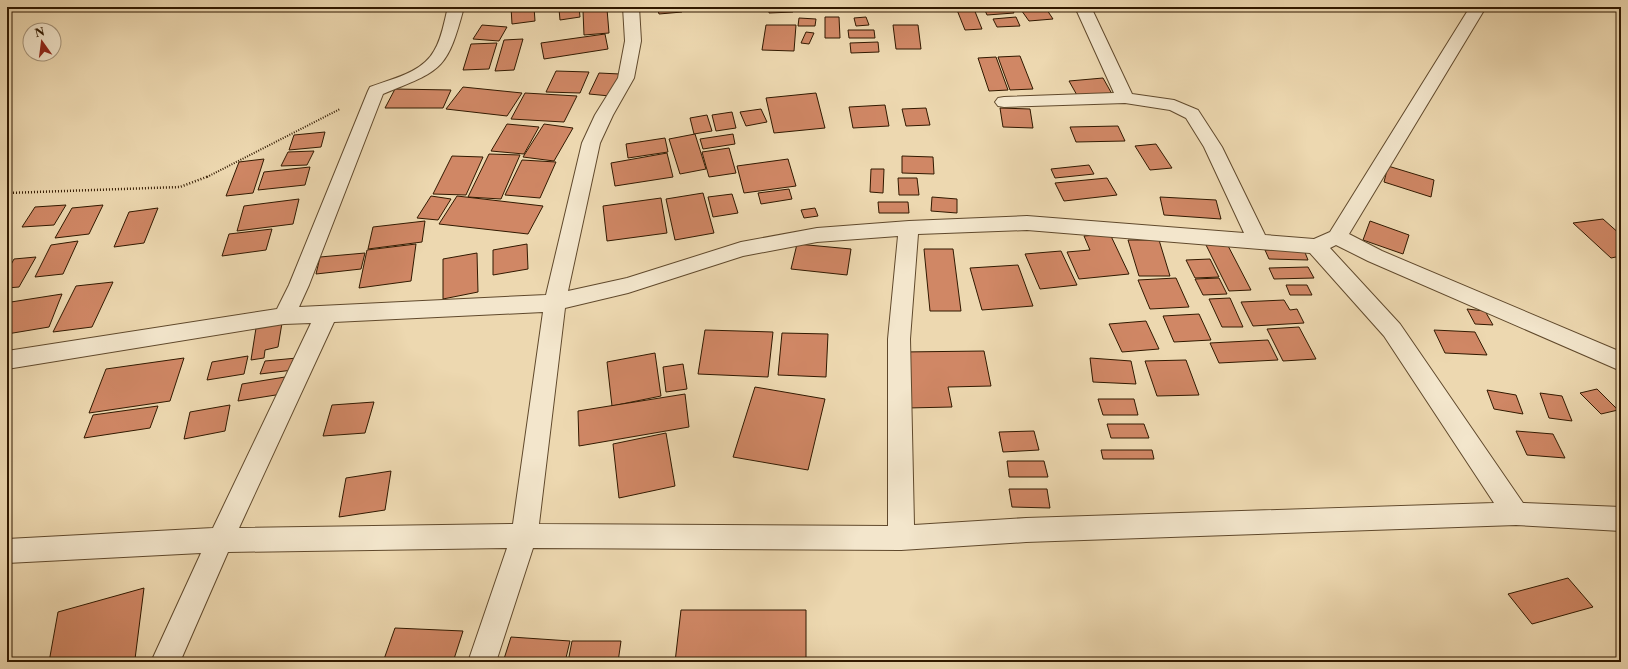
<svg xmlns="http://www.w3.org/2000/svg" width="1628" height="669" viewBox="0 0 1628 669" font-family="'Libre Caslon Text',serif">
	<style>
		.building { fill: #d08765; stroke: #311900 }
		.lines { fill: none; stroke-linecap: round; stroke-linejoin: round }
		.street-casing { stroke: #60492c; stroke-width: 2 }
		.path-far1 { stroke: #311900; stroke-width: 2; stroke-dasharray: 1 1.5; stroke-linecap: butt }
		.path { stroke: #311900; stroke-width: 2.5; stroke-dasharray: 1 2; stroke-linecap: butt }
		.street { fill: #f3e6cc; fill-rule: evenodd }
	</style>
	<rect width="100%" height="100%" fill="#edd8b0"/>
	<filter id="stains"><feTurbulence type="fractalNoise" baseFrequency=".005" numOctaves="4"/><feColorMatrix values="0 0 0 0 .2 0 0 0 0 .09 0 0 0 0 .02 0 0 0 .5 -.17"/></filter>
	<radialGradient id="worn" r=".72"><stop offset=".6" stop-color="#630" stop-opacity="0"/><stop offset="1" stop-color="#630" stop-opacity=".3"/></radialGradient>
	<g class="building">
		<polygon points="511,7 534,7 535,21 512,24"/>
		<polygon points="579,7 580,17 560,20 559,9"/>
		<polygon points="657,7 681,7 682,12 659,14"/>
		<polygon points="702,7 735,7 733,11"/>
		<polygon points="769,7 792,7 793,12 769,13"/>
		<polygon points="1011,7 1014,13 987,15 984,8"/>
		<polygon points="1019,7 1045,7 1053,19 1029,21"/>
		<polygon points="1056,7 1072,7 1074,10 1059,11"/>
		<polygon points="607,9 609,33 584,35 583,11"/>
		<polygon points="974,9 982,29 965,30 957,10"/>
		<polygon points="825,17 839,17 840,38 825,38"/>
		<polygon points="866,17 869,25 856,26 854,18"/>
		<polygon points="1016,17 1020,26 997,27 993,19"/>
		<polygon points="799,18 816,19 815,26 798,26"/>
		<polygon points="482,25 507,27 499,41 473,39"/>
		<polygon points="766,25 796,25 794,51 762,50"/>
		<polygon points="893,25 918,25 921,49 896,49"/>
		<polygon points="848,30 874,30 875,38 849,38"/>
		<polygon points="806,32 814,33 809,44 801,43"/>
		<polygon points="605,34 608,49 544,59 541,43"/>
		<polygon points="523,39 514,70 495,71 504,40"/>
		<polygon points="878,42 879,52 851,53 850,43"/>
		<polygon points="497,43 489,69 463,70 471,44"/>
		<polygon points="1020,56 1033,89 1010,90 998,57"/>
		<polygon points="996,57 1008,90 989,91 978,58"/>
		<polygon points="556,71 589,72 580,93 546,92"/>
		<polygon points="599,73 620,74 610,96 589,94"/>
		<polygon points="1103,78 1112,94 1078,97 1069,81"/>
		<polygon points="463,87 522,93 507,116 446,109"/>
		<polygon points="395,89 451,90 443,108 385,108"/>
		<polygon points="525,93 577,96 564,122 511,119"/>
		<polygon points="816,93 825,128 774,133 766,98"/>
		<polygon points="885,105 889,126 853,128 849,107"/>
		<polygon points="926,108 930,125 906,126 902,109"/>
		<polygon points="1000,108 1030,109 1033,128 1003,127"/>
		<polygon points="761,109 767,122 746,126 740,112"/>
		<polygon points="732,112 736,128 716,131 712,115"/>
		<polygon points="707,115 712,131 694,134 690,118"/>
		<polygon points="507,124 539,127 524,154 491,151"/>
		<polygon points="544,124 573,128 554,161 523,157"/>
		<polygon points="1118,126 1125,141 1076,142 1070,127"/>
		<polygon points="325,132 321,147 289,150 294,135"/>
		<polygon points="695,134 706,169 680,174 669,139"/>
		<polygon points="733,134 735,144 703,149 700,139"/>
		<polygon points="665,138 668,152 628,158 626,144"/>
		<polygon points="1156,144 1172,168 1150,170 1135,146"/>
		<polygon points="729,148 736,173 709,177 702,152"/>
		<polygon points="314,151 307,165 281,166 288,152"/>
		<polygon points="667,153 673,177 615,186 611,163"/>
		<polygon points="489,154 520,155 501,199 468,197"/>
		<polygon points="452,156 483,157 466,195 433,194"/>
		<polygon points="902,156 933,157 934,174 902,173"/>
		<polygon points="264,159 253,193 226,196 239,162"/>
		<polygon points="788,159 796,186 744,193 737,166"/>
		<polygon points="522,160 556,162 540,198 505,195"/>
		<polygon points="1089,165 1094,174 1055,178 1051,169"/>
		<polygon points="1388,166 1434,180 1431,197 1384,182"/>
		<polygon points="310,167 305,185 258,190 264,172"/>
		<polygon points="871,169 884,169 883,193 870,192"/>
		<polygon points="898,178 917,178 919,195 899,195"/>
		<polygon points="1107,178 1117,195 1064,201 1055,183"/>
		<polygon points="789,189 792,199 761,204 758,193"/>
		<polygon points="703,193 714,233 675,240 666,199"/>
		<polygon points="732,194 738,213 713,217 708,197"/>
		<polygon points="431,196 451,199 438,220 417,218"/>
		<polygon points="457,196 543,206 528,234 439,224"/>
		<polygon points="932,197 957,199 957,213 931,211"/>
		<polygon points="1160,197 1216,200 1221,219 1164,215"/>
		<polygon points="661,198 667,233 607,241 603,206"/>
		<polygon points="299,199 293,224 237,231 244,206"/>
		<polygon points="878,202 908,202 909,213 879,213"/>
		<polygon points="66,205 54,225 22,227 35,207"/>
		<polygon points="103,205 89,234 55,238 72,208"/>
		<polygon points="158,208 144,243 114,247 129,212"/>
		<polygon points="815,208 818,216 804,218 801,210"/>
		<polygon points="1603,219 1621,235 1621,256 1611,258 1573,223"/>
		<polygon points="425,221 422,242 368,249 373,227"/>
		<polygon points="1370,221 1409,235 1403,254 1363,240"/>
		<polygon points="272,229 266,250 222,256 229,234"/>
		<polygon points="1110,234 1129,274 1079,279 1067,252 1090,250 1084,236"/>
		<polygon points="1128,240 1159,240 1170,276 1139,276"/>
		<polygon points="1225,240 1251,290 1229,291 1204,241"/>
		<polygon points="78,241 63,274 35,277 51,245"/>
		<polygon points="416,244 411,281 359,288 367,250"/>
		<polygon points="527,244 528,269 493,275 493,250"/>
		<polygon points="797,244 851,249 847,275 791,269"/>
		<polygon points="924,249 953,249 961,311 930,311"/>
		<polygon points="1265,250 1304,250 1308,260 1269,259"/>
		<polygon points="1061,251 1077,285 1040,289 1025,254"/>
		<polygon points="365,253 361,269 316,274 320,257"/>
		<polygon points="477,253 478,292 443,299 443,259"/>
		<polygon points="36,257 19,287 7,288 7,272 14,259"/>
		<polygon points="1210,259 1219,277 1195,278 1186,260"/>
		<polygon points="1018,265 1033,306 982,310 970,268"/>
		<polygon points="1308,267 1314,278 1274,279 1269,268"/>
		<polygon points="1176,278 1189,307 1150,309 1138,280"/>
		<polygon points="1219,278 1227,294 1203,295 1195,279"/>
		<polygon points="113,282 92,327 53,332 76,286"/>
		<polygon points="1286,285 1307,285 1312,295 1290,295"/>
		<polygon points="62,294 49,327 7,334 7,311 11,302"/>
		<polygon points="1230,298 1243,327 1222,327 1209,299"/>
		<polygon points="1284,300 1290,310 1297,309 1304,323 1253,326 1241,302"/>
		<polygon points="1467,309 1485,311 1493,325 1475,324"/>
		<polygon points="1199,314 1211,340 1174,342 1163,316"/>
		<polygon points="1146,321 1159,349 1122,352 1109,324"/>
		<polygon points="282,323 278,347 265,350 264,358 251,360 256,328"/>
		<polygon points="1299,327 1316,359 1283,361 1267,329"/>
		<polygon points="705,330 773,332 768,377 698,374"/>
		<polygon points="1434,330 1475,332 1487,355 1445,353"/>
		<polygon points="782,333 828,334 826,377 778,375"/>
		<polygon points="1268,340 1278,360 1219,363 1210,343"/>
		<polygon points="984,351 991,386 948,387 952,407 907,408 902,352"/>
		<polygon points="655,353 661,396 612,406 607,362"/>
		<polygon points="248,356 244,374 207,380 212,362"/>
		<polygon points="184,358 170,401 89,413 106,369"/>
		<polygon points="297,358 293,370 260,374 265,361"/>
		<polygon points="1090,358 1131,361 1136,384 1093,382"/>
		<polygon points="1186,360 1199,395 1157,396 1145,361"/>
		<polygon points="683,364 687,389 666,392 663,367"/>
		<polygon points="285,377 282,394 238,401 242,384"/>
		<polygon points="755,387 825,399 808,470 733,457"/>
		<polygon points="1597,389 1618,410 1601,414 1580,393"/>
		<polygon points="1487,390 1516,395 1523,414 1494,409"/>
		<polygon points="1540,393 1562,396 1572,421 1549,418"/>
		<polygon points="685,394 689,427 579,446 578,411"/>
		<polygon points="1098,399 1134,399 1138,415 1103,415"/>
		<polygon points="374,402 365,433 323,436 332,405"/>
		<polygon points="230,405 225,431 184,439 190,412"/>
		<polygon points="158,406 150,428 84,438 93,415"/>
		<polygon points="1107,424 1144,424 1149,438 1111,438"/>
		<polygon points="1034,431 1039,450 1003,452 999,432"/>
		<polygon points="1516,431 1553,434 1565,458 1527,455"/>
		<polygon points="666,433 675,486 619,498 613,444"/>
		<polygon points="1101,450 1152,450 1154,459 1103,459"/>
		<polygon points="1007,461 1044,461 1048,477 1009,477"/>
		<polygon points="391,471 385,510 339,517 346,478"/>
		<polygon points="1009,489 1047,489 1050,508 1012,507"/>
		<polygon points="1568,578 1593,607 1532,624 1508,594"/>
		<polygon points="144,588 135,659 123,662 49,662 58,612"/>
		<polygon points="681,610 806,610 806,662 675,662"/>
		<polygon points="395,628 463,631 453,662 383,662"/>
		<polygon points="511,637 570,641 565,662 503,662"/>
		<polygon points="572,641 621,641 618,662 568,662"/>
	</g>
	<g class="lines">
		<defs>
			<path id="street" d="M448,7H464C447,71 442,70 383,94L309,285L299,307L546,295L582,143L595,115L618,78L625,41L623,7H639L641,41L634,78L613,115L600,143L568,291L627,278L741,242L817,228L909,221L1027,216L1244,233L1204,147L1186,118L1170,110L1125,103L1004,107L998,106L995,102L998,98L1004,97L1114,93L1075,7H1091L1132,94L1174,100L1198,110L1222,147L1265,235L1314,239L1330,232L1470,7H1486L1349,234L1382,251L1621,352V371L1368,261L1336,245L1330,248L1400,324L1523,503L1621,507V531L1516,525L1026,542L901,550L533,548L496,662H468L507,548L228,552L180,662H151L201,553L7,563V539L213,528L311,323L284,324L7,369V351L277,309L289,285L368,91L370,87C391,79 422,73 434,51C442,38 444,22 448,7ZM1027,230L1310,253L1384,336L1494,503L1026,518L914,525L910,339L918,234ZM898,236L888,339V526L539,524L565,308L628,293L743,256L817,242ZM543,312L513,524L239,528L334,322Z"/>
		</defs>
		<use href="#street" class="street-casing"/>
		<polyline class="path-far1" points="207,177 340,109"/>
		<polyline class="path" points="7,193 180,187 209,176"/>
		<use href="#street" class="street"/>
	</g>
	<rect width="1628" height="669" fill="none" stroke="#edd8b0" stroke-width="24"/>
	<rect x="8" y="8" width="1612" height="653" fill="none" stroke="#311900" stroke-width="2"/>
	<rect x="12" y="12" width="1604" height="645" fill="none" stroke="#311900"/>
	<g transform="translate(42 42) rotate(346)"><circle r="19" fill="#f3e6cc" stroke="#a5947a"/>
	<path d="M0-3L7 15L0 10L-7 15Z" fill="#8f2418"/>
	<text y="-6" font-size="11" font-weight="bold" text-anchor="middle" fill="#311900">N</text>
	</g>
	<rect width="100%" height="100%" filter="url(#stains)"/>
	<rect width="100%" height="100%" fill="url(#worn)"/>
</svg>
